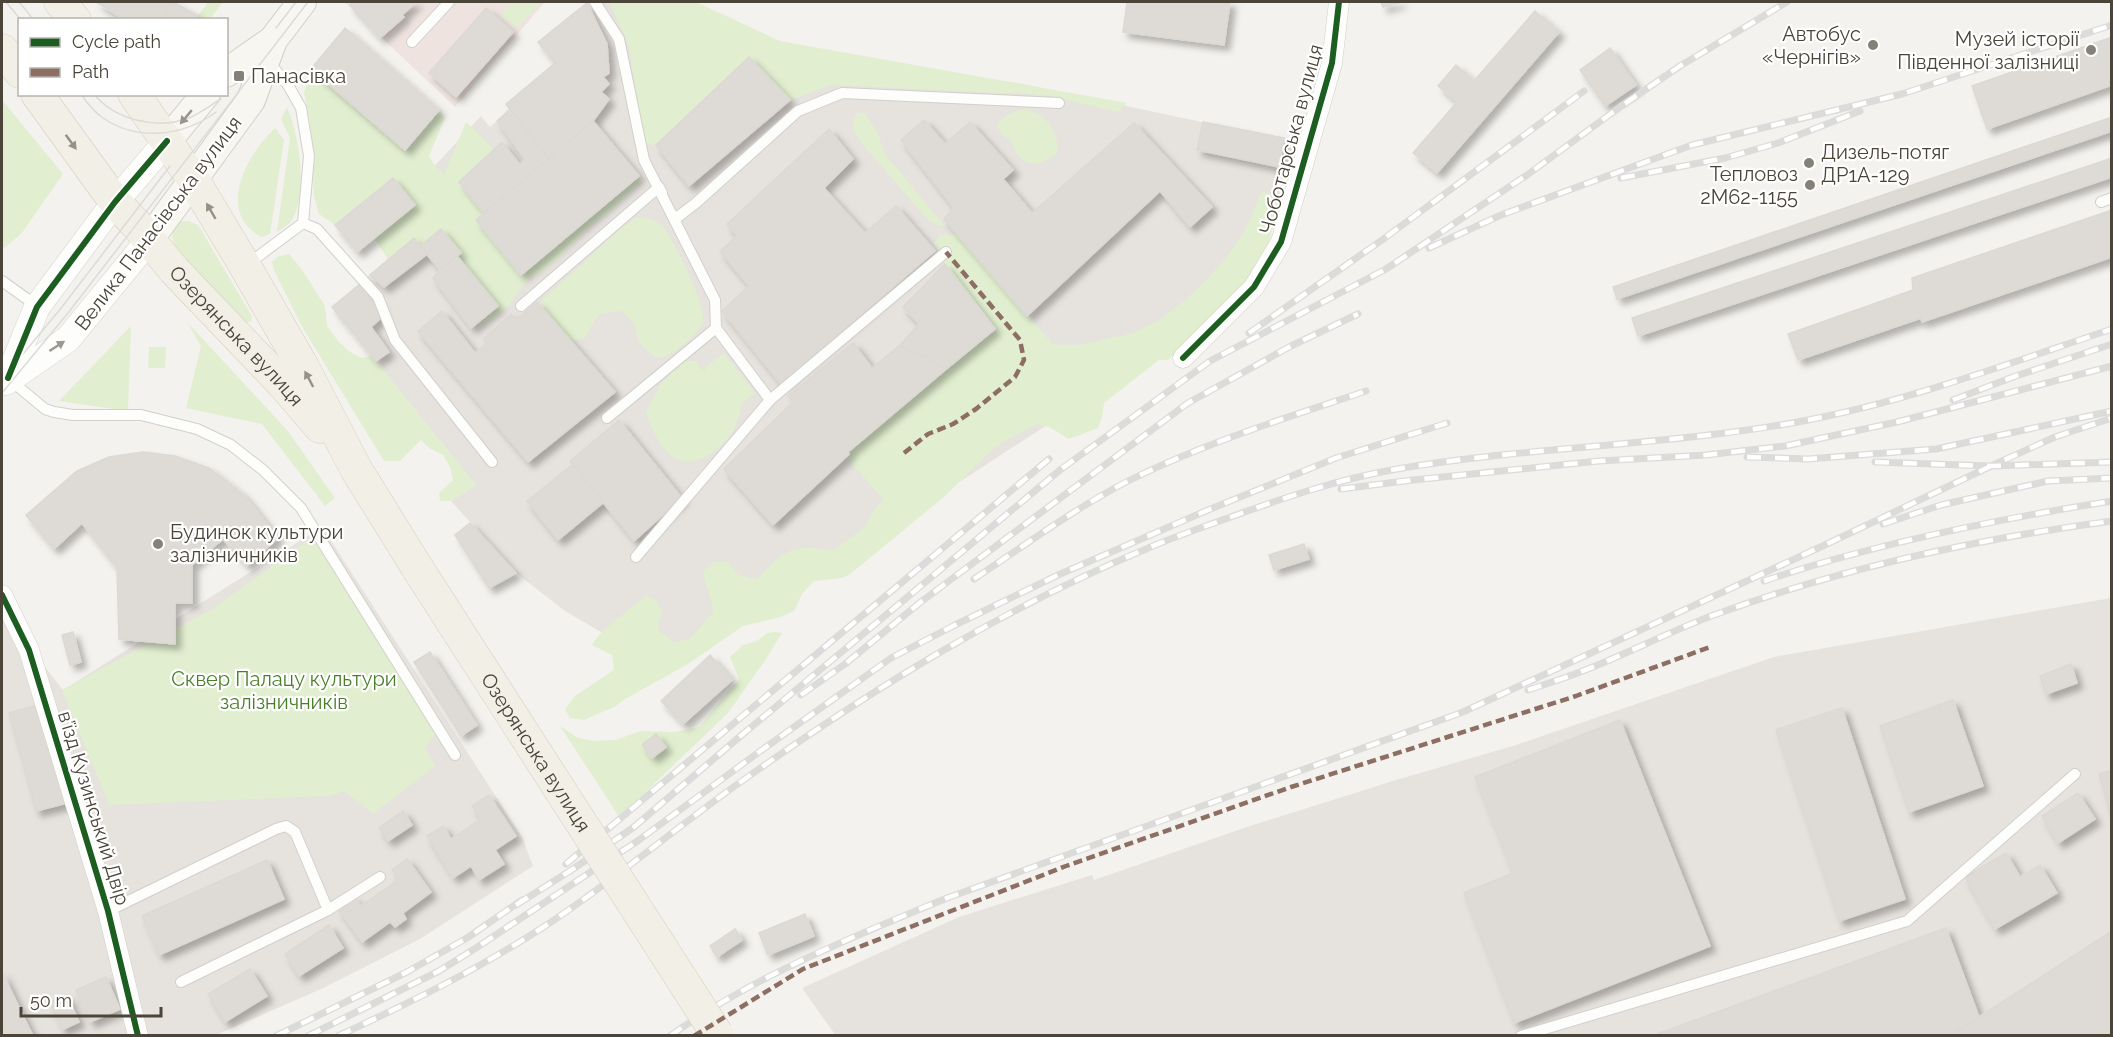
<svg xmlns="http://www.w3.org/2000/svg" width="2113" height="1037" viewBox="0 0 2113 1037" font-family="Raleway,sans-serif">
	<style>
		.industrial { fill: #e6e2de }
		.medical { fill: #eee3df }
		.green { fill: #e1eecf }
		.building { fill: #dedbd6; stroke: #dcd9d4; stroke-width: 1.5; filter: url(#shadow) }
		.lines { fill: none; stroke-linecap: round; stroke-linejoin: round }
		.service-casing { stroke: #d2d0cb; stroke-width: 12 }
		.minor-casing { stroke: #d2d0cb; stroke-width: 21 }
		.tertiary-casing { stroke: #d2d0cb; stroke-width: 27 }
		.secondary-casing { stroke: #d3cfc5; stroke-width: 30 }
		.primary-casing { stroke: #d6cebb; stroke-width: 33 }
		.service { stroke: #fdfdfc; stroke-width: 10 }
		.minor { stroke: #fdfdfc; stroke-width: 20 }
		.tertiary { stroke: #fdfdfc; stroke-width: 26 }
		.secondary { stroke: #f7f6f1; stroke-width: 28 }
		.primary { stroke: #f2efe6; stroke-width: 32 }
		.tram { stroke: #dbdbda; stroke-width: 1.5 }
		.rail-casing { stroke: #dbdbda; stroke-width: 7 }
		.rail { stroke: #fff; stroke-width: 4.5; stroke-dasharray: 14; stroke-linecap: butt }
		.primary-bridge-casing { stroke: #d6cebb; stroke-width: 33; stroke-linecap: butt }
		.primary-bridge { stroke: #f2efe6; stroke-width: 32 }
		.quiet { stroke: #8d6e63; stroke-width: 4.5; stroke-dasharray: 9 4.5; stroke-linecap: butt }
		.cycleway-casing { stroke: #fff; stroke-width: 10 }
		.cycleway { stroke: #1b5e20; stroke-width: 6 }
		.oneway { fill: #98948c }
		.oneway2 { fill: #969187 }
		.oneway3 { fill: #9b9791 }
		.poi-dot { fill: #868178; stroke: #fff; stroke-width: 2 }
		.labels { text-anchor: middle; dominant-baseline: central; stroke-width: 4.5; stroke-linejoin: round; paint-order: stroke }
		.poi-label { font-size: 20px; fill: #4b4439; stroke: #fff; text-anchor: end }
		.street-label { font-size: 20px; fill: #4b4439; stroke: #fff }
		.park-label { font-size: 20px; fill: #4a7f2a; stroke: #fff }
	</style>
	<defs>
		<filter id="shadow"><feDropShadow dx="5.5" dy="5.5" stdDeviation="3" flood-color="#0004"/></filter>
	</defs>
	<rect width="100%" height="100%" fill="#f4f2ee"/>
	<g class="industrial">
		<polygon points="587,2 684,2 775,46 1023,84 1291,141 1280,199 1214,316 679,665 613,639 565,611 516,573 451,501 476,485 332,307 454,203 428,173 481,116 490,127 510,109 506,104 555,64 538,42"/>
		<polygon points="322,527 522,837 533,866 420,939 321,989 216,1035 2,1035 2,612 63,690"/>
		<polygon points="2111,598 2111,1035 836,1036 802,988 959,917 1092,875 1094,880 1247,827 1393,781 1516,745 1774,657"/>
	</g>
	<polygon class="medical" points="344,2 545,2 455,107"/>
	<g class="green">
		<polygon points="208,2 223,2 210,19 195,20"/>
		<polygon points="513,2 541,2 517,28 500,15"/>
		<polygon points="609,2 696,2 780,41 1127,103 1118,112 1046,95 832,85 790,100 749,57 656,145 645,144 628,43"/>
		<polygon points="311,69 405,150 439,110 445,118 429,156 435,166 444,174 466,122 494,149 459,183 484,213 476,221 521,275 639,176 643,179 608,213 592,224 559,258 542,272 529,278 509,305 494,318 471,328 498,306 457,256 461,253 442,229 420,246 413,238 388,259 374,238 414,205 393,178 335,225 319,214 314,196 310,122 304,93"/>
		<polygon points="2,100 63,174 21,234 4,248 2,246"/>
		<path d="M287,107C299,134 310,200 289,224C286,227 280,229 277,232L290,138L281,119Z"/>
		<path d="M1027,109C1046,114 1061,134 1057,154C1045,163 1028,169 1017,154C1013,149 1017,150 1013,145C1008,137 1002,137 997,126C1005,114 1013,111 1027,109Z"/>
		<path d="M857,113H865L878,133L885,154L944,225L939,226L928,220L863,145C855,134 849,126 857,113Z"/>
		<path d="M275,128L284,140L270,234L261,237C215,212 247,154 275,128Z"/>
		<path d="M1261,192L1282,195L1267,249L1229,307L1168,360H1159L1104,403L1102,417L1098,428L1069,439L1049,427L1037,424L1003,442L990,452L944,497L849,575L841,578L814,581L802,594L794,611L780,617L743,626L688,664L625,699L616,706L584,720L570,718L565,709L575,696L614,670L612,655L592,645C602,627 630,611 646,595L657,602L663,613L658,623L659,631L674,642L690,639L713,612C712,597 705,586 703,571L715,561L727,562L739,575L757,579C787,547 790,546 834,550L866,526L872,513L883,499L846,457L849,454L848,452L995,329L945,264L934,243L941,235L957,234L1052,343C1072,348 1083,344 1102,340C1113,337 1127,336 1138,331C1173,317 1223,267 1242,234C1250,221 1255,207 1261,192Z"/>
		<path d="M636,217C644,218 656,219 662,226C673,236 708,309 703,323C700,331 681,347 674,352C669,356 662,357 657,358C642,347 637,343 635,325L622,311L600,314L593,323L585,338L571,341L541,307V301L618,231Z"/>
		<path d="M182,221H188L198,225L252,316L251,322H243L175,246C170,236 172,227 182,221Z"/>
		<polygon points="289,254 303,271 325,306 327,326 339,342 350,352 362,358 372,356 476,485 451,501 440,501 439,493 453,480 450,467 443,455 429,448 421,440 400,461 384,461 301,325 274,270 272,262 277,257"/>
		<polygon points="187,322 287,430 335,498 325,506 262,424 186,408 201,346"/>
		<polygon points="131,326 128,411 59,401"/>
		<polygon points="149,347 166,347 165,368 148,368"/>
		<path d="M724,353L755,393L742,403C739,424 729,442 712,453C675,478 655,443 646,411L661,384L683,361H696L702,370L707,372L704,368Z"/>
		<polygon points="314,536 436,733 425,748 435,766 373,814 344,791 330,796 109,805 62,690 211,610"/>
		<polygon points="775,632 782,633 766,659 728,713 631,806 618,815 560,726 578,738 595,741 616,740 641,731 675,732 699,727 739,679 730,657 743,645 757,641 767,633"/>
	</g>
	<g class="building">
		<polygon points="96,2 173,2 162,20 125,20"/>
		<polygon points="173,2 197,15 195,20 162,20"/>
		<polygon points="353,2 416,2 402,15 404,17 380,38 350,5"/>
		<polygon points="1127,2 1230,2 1224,45 1123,32"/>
		<polygon points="1381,2 1402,2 1383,7"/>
		<polygon points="587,3 607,44 609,73 603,77 609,84 601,92 609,99 593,121 549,159 506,104 555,63 538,42"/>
		<polygon points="486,8 513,32 456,97 429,73"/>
		<polygon points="1535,11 1559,32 1437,173 1413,153 1457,102 1438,86 1456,65 1474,81"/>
		<polygon points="345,28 439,110 405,150 311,69"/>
		<polygon points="2112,37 2112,85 1987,129 1972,86"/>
		<polygon points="1610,48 1636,85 1605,106 1580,70"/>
		<polygon points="749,57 790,100 689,186 656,145"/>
		<polygon points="510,109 549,159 484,213 459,182 502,142 520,165 525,159 497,121"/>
		<polygon points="2112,117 2112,131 1617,299 1613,287"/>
		<polygon points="924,120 945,144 970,122 1013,170 1003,179 1032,213 1134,123 1212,207 1190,227 1160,191 1027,316 944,219 954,208 901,140"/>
		<polygon points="593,121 639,176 521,275 476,220"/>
		<polygon points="1203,122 1284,138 1279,167 1197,150"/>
		<polygon points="829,129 853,159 824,188 865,233 896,206 935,251 781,384 722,311 749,286 720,251 737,236 727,224"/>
		<polygon points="2112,158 2112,177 1638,336 1632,318"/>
		<polygon points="393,178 415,205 357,252 335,225"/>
		<polygon points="2112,210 2112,257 1922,322 1921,318 1798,360 1788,334 1913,290 1912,278"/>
		<polygon points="441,229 461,253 440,270 420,246"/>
		<polygon points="414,238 427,254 384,287 370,275"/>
		<polygon points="457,256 498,306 471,328 433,278 440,270"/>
		<polygon points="945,264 995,329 945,370 927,357 899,346 919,324 903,307"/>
		<polygon points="361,283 383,316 371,327 389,352 376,361 332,307"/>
		<polygon points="537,302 615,392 528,462 418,331 442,311 475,353 487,343 483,339 511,314 517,319"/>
		<polygon points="853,343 872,368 899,346 927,357 945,370 848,452 849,454 773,525 724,469 793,402 788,396"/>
		<polygon points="619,420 682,498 634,541 570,461"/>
		<polygon points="143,452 175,456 209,468 244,495 278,538 247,566 223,539 192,565 192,603 175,603 175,644 119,639 117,568 82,523 54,549 26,515 77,471 109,457"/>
		<polygon points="573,464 604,502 558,540 527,501"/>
		<polygon points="470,523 516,573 489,588 455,535"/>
		<polygon points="1304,544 1309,559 1274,570 1269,555"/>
		<polygon points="73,632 81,662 70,665 62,635"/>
		<polygon points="430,652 477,725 461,736 414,662"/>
		<polygon points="710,655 732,680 683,724 661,701"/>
		<polygon points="2071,664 2077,683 2046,694 2040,676"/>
		<polygon points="1953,700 1983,786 1909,812 1880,726"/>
		<polygon points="44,703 71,802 36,811 9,713"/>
		<polygon points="1842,708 1905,899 1839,921 1776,730"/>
		<polygon points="1620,720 1710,946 1514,1023 1464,893 1513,873 1475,777"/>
		<polygon points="656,734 666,747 652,758 642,745"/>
		<polygon points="2112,770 2112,815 2111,815 2099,774"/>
		<polygon points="2078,793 2095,819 2058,843 2042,816"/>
		<polygon points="489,795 516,836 495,850 504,864 479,880 471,866 453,878 427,836 443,826 451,839 481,819 472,806"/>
		<polygon points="403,811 412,825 388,841 379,828"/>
		<polygon points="2006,853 2020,877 2040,865 2057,893 1995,929 1965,877"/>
		<polygon points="407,859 431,892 403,913 406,919 395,927 390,922 362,942 338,909 354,897 361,906 399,879 392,870"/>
		<polygon points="267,860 284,899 159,955 142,916"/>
		<polygon points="805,914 814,936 768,955 759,933"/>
		<polygon points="329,925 343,948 299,976 285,954"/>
		<polygon points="1946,928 1979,1017 1950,1036 1652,1036"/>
		<polygon points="735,929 742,940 717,957 710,946"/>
		<polygon points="2112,931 2112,1036 1950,1036 1979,1017"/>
		<polygon points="250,969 267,996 225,1022 208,994"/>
		<polygon points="2,972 33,1036 2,1036"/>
		<polygon points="106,977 120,1009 90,1022 76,990"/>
		<polygon points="67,995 79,1022 62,1030 50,1002"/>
	</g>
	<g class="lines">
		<defs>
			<g id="service">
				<polyline points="595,2 619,39 644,160 715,300 716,328 770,400 636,557"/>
				<polyline points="412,42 449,2"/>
				<polyline points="2101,202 2112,198"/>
				<polyline points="673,215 675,219 696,203 798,111 842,93 1059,103"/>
				<polyline points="303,223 317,229 378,297 395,340 492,462"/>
				<polyline points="248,264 303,223 309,156 301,108 288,85 268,61"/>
				<polyline points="2,281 37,306"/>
				<polyline points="521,306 659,187 662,193"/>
				<polyline points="9,379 45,409 54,412 73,415 141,415 197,429 231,445 263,470 301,508 455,755"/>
				<polyline points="770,400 946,252"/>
				<polyline points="607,418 716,328"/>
				<polyline points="108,911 276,829 286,826 295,832 328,910"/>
				<polyline points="181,982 328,910 380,877"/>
				<polyline points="1521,1036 1907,921 2075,774"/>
			</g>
			<g id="minor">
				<polyline points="1183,358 1254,287 1281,242 1332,63 1339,2"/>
				<polyline points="2,595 29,650 108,911 138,1036"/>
			</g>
			<g id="tertiary">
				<polyline points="8,378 37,307 115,202 167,141"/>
				<polyline points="6,382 68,339 149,240"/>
			</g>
			<g id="secondary">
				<polyline points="226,73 273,40 302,2"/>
				<polyline points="167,141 206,94"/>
				<polyline points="149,240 251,100 273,40"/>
			</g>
			<g id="primary">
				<polyline points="60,2 75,20"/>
				<polyline points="2,50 20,72"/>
				<path id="s1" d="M37,94L115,202L136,224L174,270L282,383L320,427"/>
				<polyline points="134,94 194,181 245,266 303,367 356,469 418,569"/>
			</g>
		</defs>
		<use href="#service" class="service-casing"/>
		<use href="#minor" class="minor-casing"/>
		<use href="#tertiary" class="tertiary-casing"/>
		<use href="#secondary" class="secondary-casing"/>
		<use href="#primary" class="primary-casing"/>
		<use href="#service" class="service"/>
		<use href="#minor" class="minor"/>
		<use href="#tertiary" class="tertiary"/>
		<use href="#secondary" class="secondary"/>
		<use href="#primary" class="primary"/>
		<g class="tram">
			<polyline points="6,2 21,20"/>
			<polyline points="19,2 34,20"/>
			<polyline points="276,28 296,2"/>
			<path d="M81,94C87,103 94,112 103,118C138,142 184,136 216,112"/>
			<path d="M94,94C115,120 157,130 189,118C200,113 211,105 221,99"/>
			<polyline points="3,378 62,307 170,166"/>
			<polyline points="2,393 68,313 308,2"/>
		</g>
		<defs>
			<g id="rail">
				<polyline points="1621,178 1725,158 1778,143 1860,111"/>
				<polyline points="1429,248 1501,215 1692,145 1902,94 2112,25"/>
				<polyline points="1249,333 1382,240 1584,91"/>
				<polyline points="1953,400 2013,377 2112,344"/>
				<polyline points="1747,457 1808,459 1936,449 2112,411"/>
				<polyline points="1875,462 1991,466 2112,462"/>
				<polyline points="1341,489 1413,480 1599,461 1706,455 1785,446 1897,422 2112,366"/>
				<polyline points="1883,524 1941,505 2048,481 2112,478"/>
				<path d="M974,579C1025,545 1074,509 1128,481C1204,443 1286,418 1366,391"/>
				<path d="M1764,581C1873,544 1998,519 2112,501"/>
				<path d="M1528,690C1545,684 1563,679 1580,672C1625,655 1668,632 1714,615C1842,568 1976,539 2112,521"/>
				<polyline points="801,695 845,664 922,601 1188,403 1291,346 1358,314"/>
				<polyline points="566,864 1049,459"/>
				<polyline points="516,905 573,869 634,827 737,739 1060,470 1210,361 1386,269 1527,175 1620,107 1680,66 1787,2"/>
				<polyline points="276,1036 405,973 467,938 522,900"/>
				<polyline points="308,1036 439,971 476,948 639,840 759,752 891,658 955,625 1058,575 1208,510 1336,458 1447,423"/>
				<path d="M338,1036C409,1003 479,969 545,926C615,880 680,824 749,776C876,687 1002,609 1146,549C1173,537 1201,528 1228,518C1283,498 1339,479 1397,469C1531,446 1669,446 1803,421C1909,401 2010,363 2112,329"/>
				<path d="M670,1036C754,976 852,937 947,898L1463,712L1829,543L1991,466L2055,437L2112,418"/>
			</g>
		</defs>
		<use href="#rail" class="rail-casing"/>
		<use href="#rail" class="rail"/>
		<defs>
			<g id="primary-bridge">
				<path id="s2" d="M418,569L717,1034"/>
			</g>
		</defs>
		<use href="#primary-bridge" class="primary-bridge-casing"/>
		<use href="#primary-bridge" class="primary-bridge"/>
		<g class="quiet">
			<polyline points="904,453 928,434 953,424 976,409 1015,377 1024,360 1020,340 946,252"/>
			<polyline points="694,1036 803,969 1066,866 1291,787 1576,696 1710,647"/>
		</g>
		<defs>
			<g id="cycleway">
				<polyline points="1183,358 1254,287 1281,242 1332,63 1339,2"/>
				<polyline points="8,378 37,307 115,202 167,141"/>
				<polyline points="2,595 29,650 108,911 138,1036"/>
			</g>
		</defs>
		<use href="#cycleway" class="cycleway-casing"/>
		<use href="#cycleway" class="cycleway"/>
	</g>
	<defs><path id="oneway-solid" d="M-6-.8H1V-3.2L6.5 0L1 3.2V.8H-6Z" transform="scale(1.5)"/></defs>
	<use class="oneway" href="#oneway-solid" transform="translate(186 117) rotate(130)"/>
	<g class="oneway2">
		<use href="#oneway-solid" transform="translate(71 142) rotate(54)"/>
		<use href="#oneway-solid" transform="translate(211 211) rotate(-120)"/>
		<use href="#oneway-solid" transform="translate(309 379) rotate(-118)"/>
	</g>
	<use class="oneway3" href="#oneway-solid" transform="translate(57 346) rotate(-33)"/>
	<g class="poi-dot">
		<circle cx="1873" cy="45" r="6"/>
		<circle cx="2091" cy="50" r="6"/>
		<rect x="233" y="70" width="12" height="12" rx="3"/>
		<circle cx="1809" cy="163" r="6"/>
		<circle cx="1810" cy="185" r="6"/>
		<circle cx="158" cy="544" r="6"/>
	</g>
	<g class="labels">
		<g class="poi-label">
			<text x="1861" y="34">Автобус<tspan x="1861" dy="23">«Чернігів»</tspan></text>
			<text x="2079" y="39">Музей історії<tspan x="2079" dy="23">Південної залізниці</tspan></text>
			<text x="251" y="76" text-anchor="start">Панасівка</text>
			<text x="1821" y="152" text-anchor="start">Дизель-потяг<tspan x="1821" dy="23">ДР1А-129</tspan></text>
			<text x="1798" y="174">Тепловоз<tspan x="1798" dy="23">2М62-1155</tspan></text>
			<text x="170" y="532" text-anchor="start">Будинок культури<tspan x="170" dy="23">залізничників</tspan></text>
		</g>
		<g class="street-label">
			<text transform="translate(1291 139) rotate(-75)">Чоботарська вулиця</text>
			<text transform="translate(158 223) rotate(-53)">Велика Панасівська вулиця</text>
			<text stroke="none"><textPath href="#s1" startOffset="314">Озерянська вулиця</textPath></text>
			<text stroke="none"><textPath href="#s2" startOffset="218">Озерянська вулиця</textPath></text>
			<text transform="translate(94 808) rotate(73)">в’їзд Кузинський Двір</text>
		</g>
		<g class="park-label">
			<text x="284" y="679">Сквер Палацу культури<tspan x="284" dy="23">залізничників</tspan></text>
		</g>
	</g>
	<rect width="2113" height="1037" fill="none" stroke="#4b4439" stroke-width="6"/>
	<rect x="18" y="18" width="210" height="78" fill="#ffffff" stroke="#b7b4b0" stroke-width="1.5"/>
	<rect x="30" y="38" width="30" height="9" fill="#1b5e20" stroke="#b7b4b0" stroke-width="1.5"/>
	<text x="72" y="48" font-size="18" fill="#4b4439">Cycle path</text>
	<rect x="30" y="68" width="30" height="9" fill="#8d6e63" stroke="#b7b4b0" stroke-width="1.5"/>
	<text x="72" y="78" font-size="18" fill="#4b4439">Path</text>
	<path d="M21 1007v9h140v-9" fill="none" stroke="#4b4439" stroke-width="3"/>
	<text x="30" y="1007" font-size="18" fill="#4b4439" stroke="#ffffff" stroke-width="4.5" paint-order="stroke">50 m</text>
</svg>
